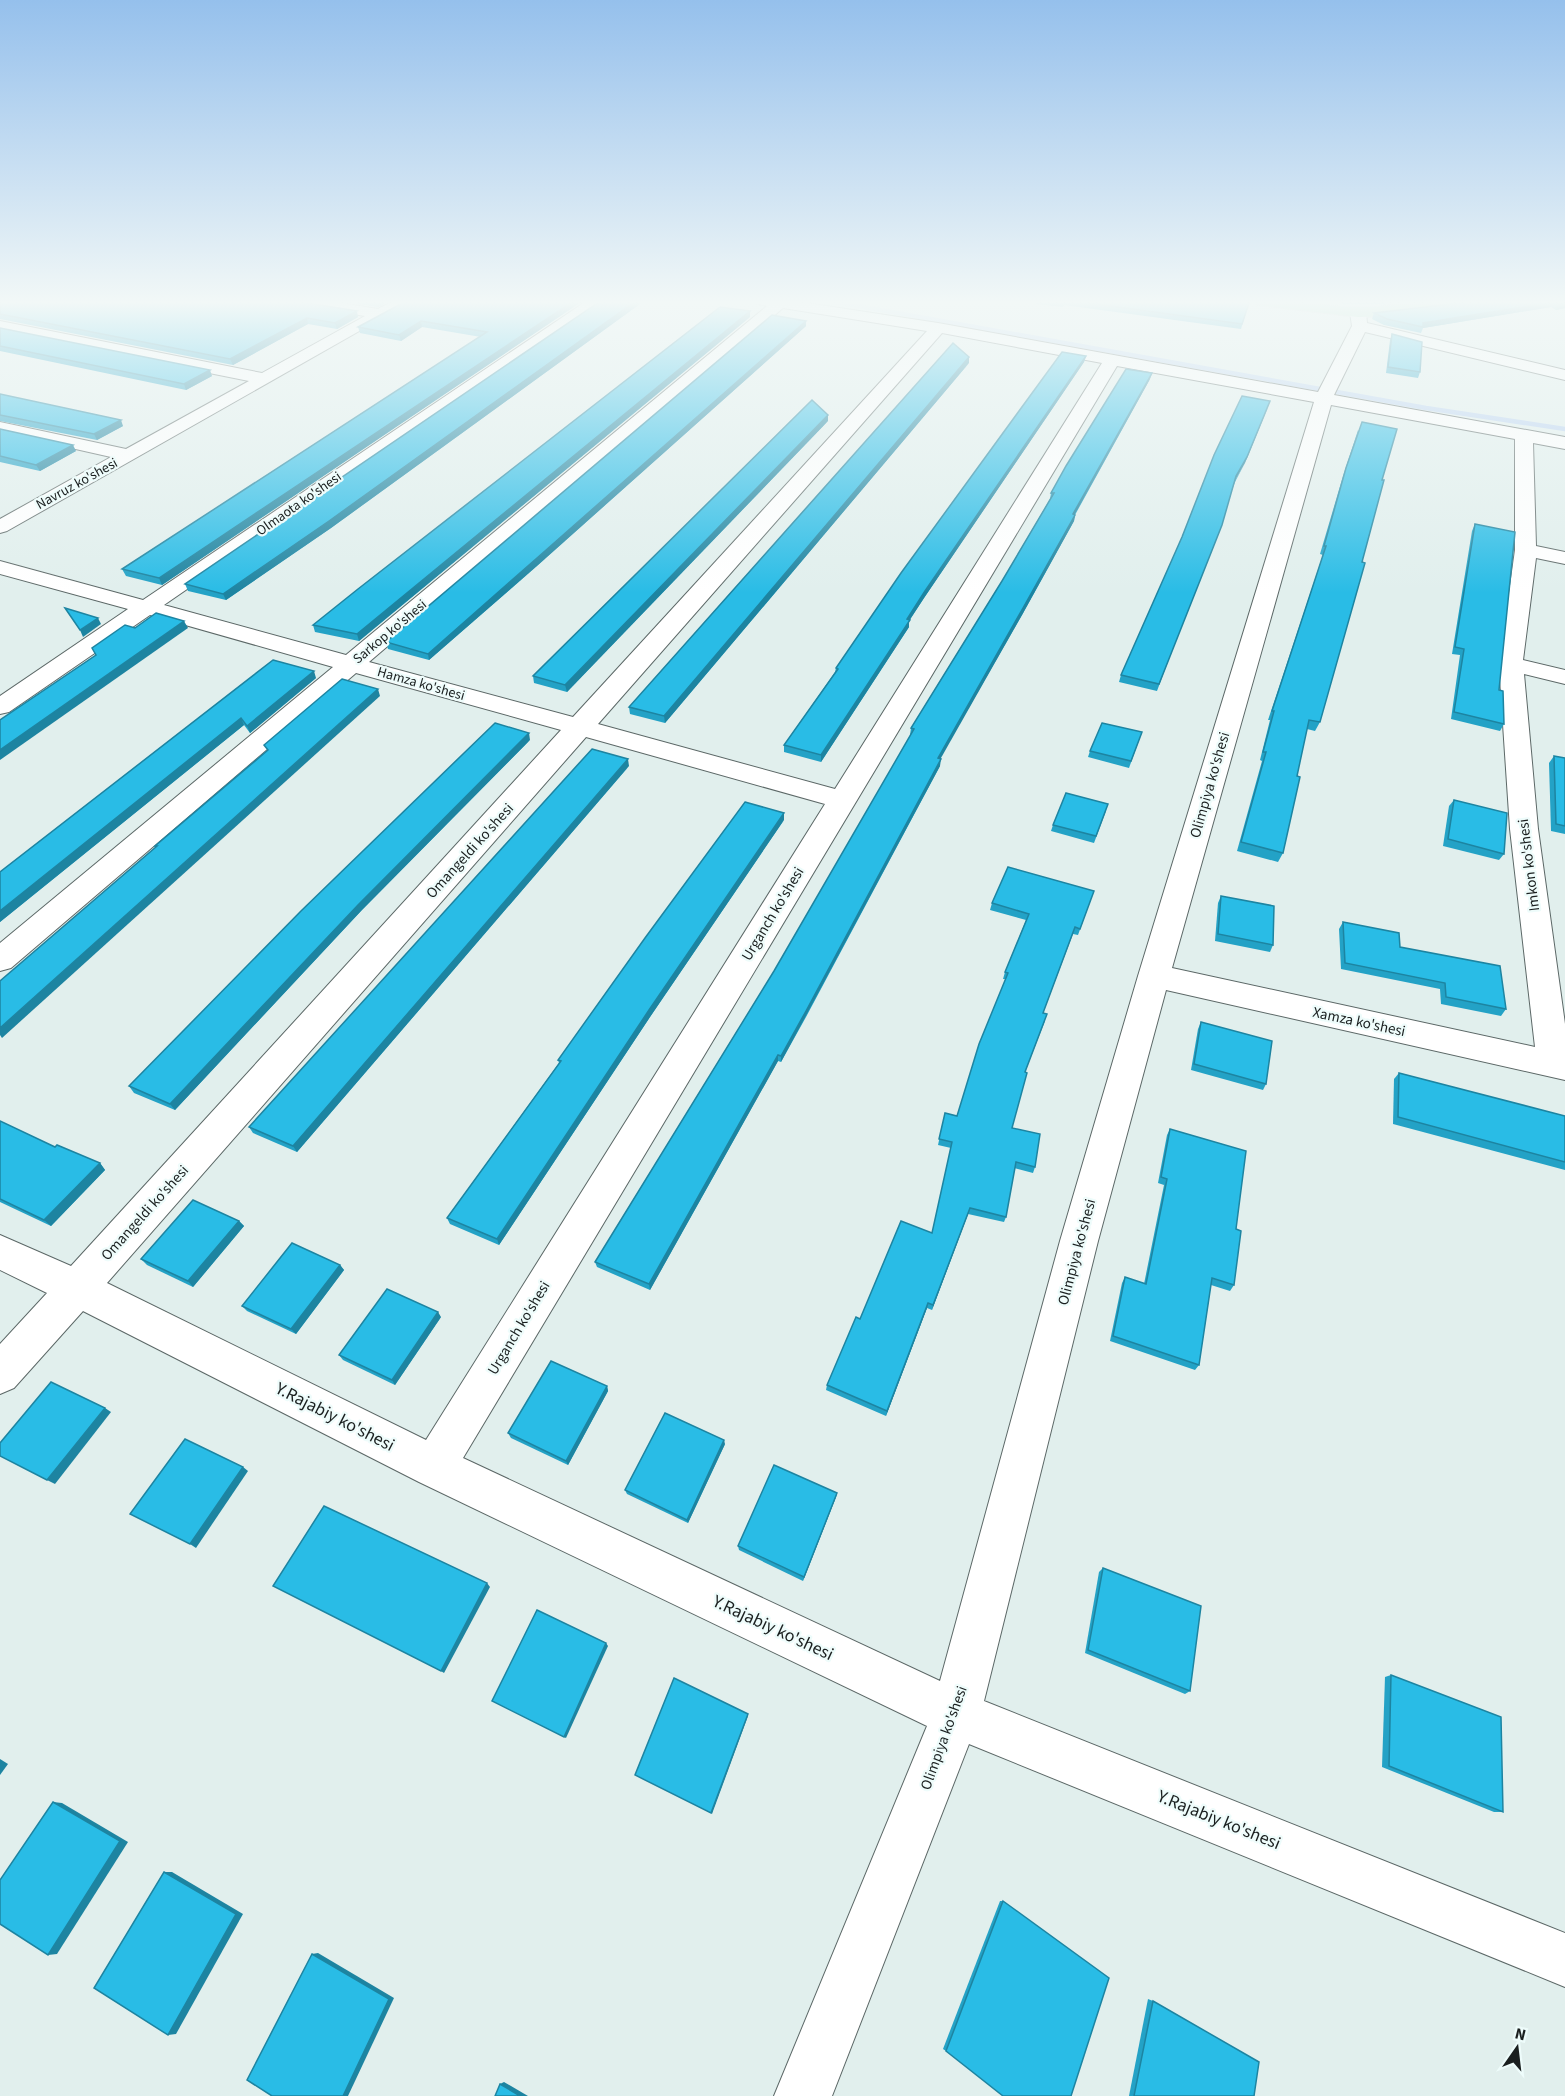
<svg xmlns="http://www.w3.org/2000/svg" width="1565" height="2096" viewBox="0 0 1565 2096" font-family="'Source Sans 3',sans-serif">
	<style>
		.lines { fill: none; stroke-linecap: round; stroke-linejoin: round }
		.stream { stroke: #b9d1f1; stroke-width: 4.5 }
		.minor-casing { stroke: #5c6867; stroke-width: 2 }
		.major-casing { stroke: #c8c9c9; stroke-width: 2 }
		.minor { fill: #fff; fill-rule: evenodd }
		.major { fill: #94dcb5; fill-rule: evenodd }
		.wall { fill: #23a2c6 }
		.shaded-wall { fill: #1d84a1 }
		.building { fill: #29bce6; stroke: #1d84a1; stroke-width: 1.5 }
		.labels { text-anchor: middle; dominant-baseline: central; stroke-width: 4.5; stroke-linejoin: round; paint-order: stroke }
		.far-street-label { font-size: 14px; fill: #1a1f1f; stroke: #eefcfb }
		.street-label { font-size: 15px; fill: #1a1f1f; stroke: #eefcfb }
		.near-street-label { font-size: 18px; fill: #1a1f1f; stroke: #eefcfb }
	</style>
	<rect width="100%" height="100%" fill="#e1efed"/>
	<g class="lines">
		<polyline class="stream" points="825,300 1426,408 1565,429"/>
		<defs>
			<g id="minor">
				<polygon points="291,300 323,300 378,309 395,300 414,300 7,531 0,533 0,519 111,457 0,432 0,422 126,449 249,381 0,331 0,321 262,373 365,316 298,305 293,303"/>
				<path d="M588,300H606L164,605L346,655L767,306L755,303L753,300H787L938,323L1318,392L1352,326L1350,312L1358,307L1366,312L1367,323L1565,370V380L1365,332L1334,395L1565,437V449L1533,443L1536,546L1565,552V564L1536,558L1523,660L1565,670V684L1524,674L1538,829L1565,1024V1080L1166,990L1098,1241L984,1701L1565,1933V1987L969,1744L832,2096H774L927,1726L419,1482L83,1311L14,1388L0,1394V1344L47,1293L0,1270V1235L71,1266L561,730L356,673L11,968L0,971V943L333,667L150,615L9,712L0,714V696L128,609L0,574V561L143,600ZM783,308L927,331L573,717L369,662ZM942,333L1102,363L835,789L598,724ZM1117,366L1314,402L1138,976L1060,1241L940,1681L463,1458ZM1331,405L1515,439V550L1499,664L1510,829L1535,1047L1172,968ZM586,737L825,804L426,1440L107,1283Z"/>
			</g>
			<path id="major" d="M1250,300C1288,298 1324,308 1361,307C1402,307 1441,298 1482,300L1474,305L1391,316L1358,317L1258,305Z"/>
		</defs>
		<use href="#minor" class="minor-casing"/>
		<use href="#major" class="major-casing"/>
		<use href="#minor" class="minor"/>
		<use href="#major" class="major"/>
	</g>
	<g class="wall">
		<polygon points="0,300 295,301 358,317 337,329 308,324 233,365 0,319"/>
		<polygon points="335,300 391,300 378,307"/>
		<polygon points="408,300 584,300 162,585 126,576 122,569 481,337 422,327 401,341 360,333 358,327"/>
		<polygon points="1037,300 1250,300 1241,329 1064,305 1063,307 1036,304"/>
		<polygon points="1333,300 1431,300 1376,304 1343,304"/>
		<polygon points="1565,300 1565,308 1556,310 1551,307 1423,328 1421,333 1384,325 1372,319 1374,313 1477,301"/>
		<polygon points="644,301 331,528 226,600 188,591 185,584"/>
		<polygon points="750,317 359,641 315,632 313,625"/>
		<polygon points="806,321 806,326 538,565 429,660 388,649 386,642"/>
		<polygon points="0,328 212,376 186,390 0,351"/>
		<polygon points="1392,334 1420,372 1418,378 1386,373 1390,340"/>
		<polygon points="1086,356 1084,362 924,598 909,621 909,627 821,762 784,752 784,745 835,672 836,668"/>
		<polygon points="969,363 665,723 630,714 629,707"/>
		<polygon points="1150,379 1075,515 1074,521 1022,615 940,758 940,766 806,1017 781,1062 778,1061 650,1290 597,1267 595,1262 774,971 911,735 910,735 911,728 1002,581 1050,499 1051,493"/>
		<polygon points="0,394 123,426 97,440 0,421"/>
		<polygon points="828,421 567,692 534,683 533,676"/>
		<polygon points="0,429 76,451 40,471 0,462"/>
		<polygon points="1358,430 1382,480 1320,722 1315,731 1307,729 1297,776 1283,853 1278,862 1237,851 1262,761 1260,760 1270,720 1268,720 1323,555 1320,554 1343,476"/>
		<polygon points="1245,463 1235,482 1157,691 1119,682 1121,675"/>
		<polygon points="1475,524 1504,724 1500,731 1451,719 1460,655 1452,654 1472,531"/>
		<polygon points="273,660 316,678 250,733 244,725 0,922 0,872"/>
		<polygon points="1142,732 1129,768 1088,757 1090,751"/>
		<polygon points="530,740 361,911 175,1110 134,1093 129,1086"/>
		<polygon points="1554,756 1565,758 1565,834 1551,831 1549,763"/>
		<polygon points="629,766 297,1152 253,1133 249,1127"/>
		<polygon points="1454,800 1504,854 1499,860 1443,846 1449,806"/>
		<polygon points="1106,811 1094,843 1051,831 1053,825"/>
		<polygon points="784,820 650,1017 499,1245 450,1224 447,1218 559,1063 558,1060"/>
		<polygon points="1094,891 1078,935 1073,934 1043,1013 1045,1021 1025,1072 1012,1128 1035,1167 1033,1173 1014,1168 1006,1217 1004,1222 968,1214 932,1310 927,1308 886,1416 826,1390 827,1385 860,1319 932,1233 951,1148 938,1145 945,1113 957,1116 1006,979 1003,979 1005,972 1026,920 990,910 992,903"/>
		<polygon points="1221,896 1273,945 1270,952 1215,941 1218,903"/>
		<polygon points="1343,922 1400,947 1506,1009 1501,1016 1441,1004 1440,989 1341,969 1339,929"/>
		<polygon points="1201,1022 1266,1084 1263,1090 1191,1070 1198,1029"/>
		<polygon points="1399,1073 1565,1116 1565,1170 1393,1124 1394,1079"/>
		<polygon points="0,1121 55,1147 100,1163 105,1170 51,1226 0,1202"/>
		<polygon points="1170,1129 1236,1229 1234,1285 1230,1291 1211,1285 1199,1365 1195,1370 1110,1341 1122,1283 1125,1277 1144,1284 1164,1185 1158,1183 1167,1135"/>
		<polygon points="239,1221 244,1226 193,1287 147,1265 141,1259"/>
		<polygon points="340,1265 344,1270 296,1334 247,1311 242,1306"/>
		<polygon points="441,1317 395,1385 343,1360 339,1355"/>
		<polygon points="607,1386 608,1391 568,1465 511,1438 508,1433"/>
		<polygon points="725,1444 688,1523 627,1494 625,1490"/>
		<polygon points="837,1493 836,1497 803,1581 739,1550 738,1546"/>
		<polygon points="1103,1568 1190,1691 1185,1694 1085,1653 1099,1572"/>
		<polygon points="1391,1675 1503,1812 1494,1812 1382,1767 1385,1677"/>
		<polygon points="1000,1901 1003,1901 946,2051 943,2049"/>
		<polygon points="1148,1999 1153,2001 1254,2096 1129,2096"/>
	</g>
	<g class="shaded-wall">
		<polygon points="379,300 391,300 378,307 376,301"/>
		<polygon points="575,300 584,300 162,585 159,578"/>
		<polygon points="637,300 644,300 644,301 331,528 226,600 223,594"/>
		<polygon points="1378,300 1431,300 1376,304"/>
		<polygon points="1554,302 1551,307 1423,328 1423,323"/>
		<polygon points="1565,303 1565,308 1556,310 1559,304"/>
		<polygon points="357,311 358,317 337,329 335,323"/>
		<polygon points="750,311 750,317 359,641 357,634"/>
		<polygon points="307,318 308,324 233,365 230,359"/>
		<polygon points="421,321 422,327 401,341 399,335"/>
		<polygon points="806,321 806,326 538,565 429,660 428,654"/>
		<polygon points="1086,356 1084,362 924,598 909,621 909,627 821,762 821,755 925,591"/>
		<polygon points="969,357 969,363 665,723 664,716"/>
		<polygon points="210,370 212,376 186,390 184,384"/>
		<polygon points="1152,373 1150,379 1071,521 1073,514"/>
		<polygon points="1268,407 1245,463 1234,482 1236,476"/>
		<polygon points="828,415 828,421 567,692 565,685"/>
		<polygon points="121,420 123,426 97,440 94,434"/>
		<polygon points="73,445 76,451 40,471 36,465"/>
		<polygon points="1075,515 1074,521 1022,615 937,765 938,758"/>
		<polygon points="98,618 101,624 83,637 80,630"/>
		<polygon points="184,621 188,628 0,760 0,750"/>
		<polygon points="314,671 316,678 250,733 247,726"/>
		<polygon points="378,689 380,696 2,1038 0,1035 0,1028"/>
		<polygon points="241,718 244,725 0,922 0,911"/>
		<polygon points="529,733 530,740 361,911 175,1110 170,1104 358,905"/>
		<polygon points="628,759 629,766 297,1152 293,1146"/>
		<polygon points="941,759 940,766 781,1062 781,1056"/>
		<polygon points="784,813 784,820 650,1017 499,1245 497,1239 649,1010"/>
		<polygon points="778,1055 778,1061 650,1290 649,1284"/>
		<polygon points="100,1163 105,1170 51,1226 44,1220"/>
		<polygon points="970,1208 968,1214 932,1310 933,1305"/>
		<polygon points="239,1221 244,1226 193,1287 188,1281"/>
		<polygon points="340,1265 344,1270 296,1334 291,1329"/>
		<polygon points="928,1303 927,1308 886,1416 887,1411"/>
		<polygon points="438,1312 441,1317 395,1385 392,1380"/>
		<polygon points="607,1386 608,1391 568,1465 566,1461"/>
		<polygon points="105,1408 111,1412 55,1484 47,1480"/>
		<polygon points="724,1440 725,1444 688,1523 687,1520"/>
		<polygon points="243,1467 248,1471 196,1548 190,1544"/>
		<polygon points="837,1493 836,1497 803,1581 804,1577"/>
		<polygon points="487,1583 490,1587 444,1673 441,1671"/>
		<polygon points="606,1643 608,1646 566,1738 564,1737"/>
		<polygon points="748,1714 748,1716 712,1814 711,1813"/>
		<polygon points="0,1759 8,1764 0,1775"/>
		<polygon points="53,1802 62,1803 128,1842 57,1954 48,1955"/>
		<polygon points="164,1872 172,1872 243,1914 176,2034 168,2035"/>
		<polygon points="318,1953 394,1998 348,2096 343,2096 312,1954"/>
		<polygon points="504,2082 528,2096 520,2096 500,2084"/>
	</g>
	<g class="building">
		<polygon points="0,300 293,300 295,301 357,311 335,323 307,318 230,359 0,314"/>
		<polygon points="408,300 575,300 159,578 122,569 487,332 421,321 399,335 358,327"/>
		<polygon points="602,300 637,300 329,521 223,594 185,584"/>
		<polygon points="1050,300 1065,300 1064,302"/>
		<polygon points="1067,300 1250,300 1242,324"/>
		<polygon points="1480,300 1565,300 1565,303 1559,304 1554,302 1423,323 1423,327 1387,319 1374,313 1477,301"/>
		<polygon points="720,307 750,311 357,634 313,625 358,589"/>
		<polygon points="772,315 806,321 537,558 428,654 386,642"/>
		<polygon points="0,328 210,370 184,384 0,346"/>
		<polygon points="1392,334 1422,342 1420,372 1388,367"/>
		<polygon points="953,343 969,357 664,716 629,707"/>
		<polygon points="1062,352 1086,356 925,591 907,619 910,620 821,755 784,745 838,669 836,668 901,573"/>
		<polygon points="1126,369 1152,373 1073,514 1075,515 1023,608 938,758 941,759 806,1011 781,1056 778,1055 649,1284 595,1262 774,971 914,729 911,728 1002,581 1054,493 1051,493 1066,466"/>
		<polygon points="0,394 121,420 94,434 0,415"/>
		<polygon points="1242,396 1270,401 1247,457 1236,476 1222,525 1159,684 1121,675 1182,537 1214,455"/>
		<polygon points="812,400 828,415 565,685 533,676"/>
		<polygon points="1362,422 1397,429 1382,480 1384,480 1362,562 1365,563 1320,722 1309,720 1297,776 1300,777 1283,853 1241,842 1266,752 1263,752 1274,711 1272,711 1326,546 1324,546 1346,468"/>
		<polygon points="0,429 73,445 36,465 0,456"/>
		<polygon points="1475,524 1515,532 1499,690 1503,691 1504,724 1454,712 1464,649 1455,647"/>
		<polygon points="65,608 98,618 80,630"/>
		<polygon points="156,613 184,621 0,750 0,720 96,655 92,648 125,625 135,628"/>
		<polygon points="273,660 314,671 247,726 241,718 0,911 0,872"/>
		<polygon points="342,679 378,689 0,1028 0,981 157,846 155,846 268,750 264,745"/>
		<polygon points="495,723 529,733 358,905 170,1104 129,1086 301,911"/>
		<polygon points="1102,723 1142,732 1131,761 1090,751"/>
		<polygon points="592,749 628,759 293,1146 249,1127"/>
		<polygon points="1554,756 1565,758 1565,826 1556,824"/>
		<polygon points="1066,793 1108,804 1096,836 1053,825"/>
		<polygon points="1454,800 1507,813 1504,854 1448,839"/>
		<polygon points="745,802 784,813 649,1010 497,1239 447,1218 561,1061 558,1060 645,938"/>
		<polygon points="1008,867 1094,891 1080,929 1075,927 1043,1013 1047,1014 1025,1072 1027,1073 1012,1128 1040,1134 1035,1167 1016,1162 1006,1217 970,1208 933,1305 928,1303 887,1411 827,1385 856,1317 860,1319 901,1221 932,1233 952,1142 939,1139 945,1113 957,1116 979,1044 1008,973 1005,972 1029,914 992,903"/>
		<polygon points="1221,896 1274,906 1273,945 1218,934"/>
		<polygon points="1343,922 1399,933 1400,947 1500,966 1506,1009 1446,997 1445,983 1345,963"/>
		<polygon points="1201,1022 1272,1041 1266,1084 1194,1064"/>
		<polygon points="1399,1073 1565,1116 1565,1162 1398,1117"/>
		<polygon points="0,1121 55,1147 57,1145 100,1163 44,1220 0,1199"/>
		<polygon points="1170,1129 1246,1151 1236,1229 1241,1231 1234,1285 1212,1278 1199,1365 1113,1336 1125,1277 1146,1284 1167,1179 1161,1177"/>
		<polygon points="193,1200 239,1221 188,1281 141,1259"/>
		<polygon points="292,1243 340,1265 291,1329 242,1306"/>
		<polygon points="387,1289 438,1312 392,1380 339,1355"/>
		<polygon points="551,1361 607,1386 566,1461 508,1433"/>
		<polygon points="51,1382 105,1408 47,1480 0,1456 0,1443"/>
		<polygon points="665,1413 724,1440 687,1520 625,1490"/>
		<polygon points="185,1439 243,1467 190,1544 130,1514"/>
		<polygon points="774,1465 837,1493 804,1577 738,1546"/>
		<polygon points="324,1506 487,1583 441,1671 273,1586"/>
		<polygon points="1103,1568 1201,1606 1190,1691 1088,1650"/>
		<polygon points="537,1610 606,1643 564,1737 492,1701"/>
		<polygon points="1391,1675 1501,1717 1503,1812 1389,1766"/>
		<polygon points="674,1678 748,1714 711,1813 635,1775"/>
		<polygon points="53,1802 120,1841 48,1955 0,1924 0,1880"/>
		<polygon points="164,1872 236,1914 168,2035 94,1988"/>
		<polygon points="1003,1901 1109,1978 1071,2096 1003,2096 946,2051"/>
		<polygon points="312,1954 389,1999 343,2096 272,2096 247,2080"/>
		<polygon points="1153,2001 1259,2062 1254,2096 1134,2096"/>
		<polygon points="500,2084 520,2096 495,2096"/>
	</g>
	<linearGradient id="sky" x2="0" y2="1"><stop stop-color="#95c0ec"/><stop offset="0.51" stop-color="#f2f8f7"/><stop offset="1" stop-color="#f2f8f7" stop-opacity="0"/></linearGradient>
	<rect width="1565" height="593" fill="url(#sky)"/>
	<g class="labels">
		<g class="far-street-label">
			<text transform="translate(77 484) rotate(-29)">Navruz ko'shesi</text>
			<text transform="translate(299 504) rotate(-35)">Olmaota ko'shesi</text>
			<text transform="translate(390 632) rotate(-40)">Sarkop ko'shesi</text>
			<text transform="translate(421 684) rotate(16)">Hamza ko'shesi</text>
		</g>
		<g class="street-label">
			<text transform="translate(1210 785) rotate(-74)">Olimpiya ko'shesi</text>
			<text transform="translate(470 851) rotate(-48)">Omangeldi ko'shesi</text>
			<text transform="translate(1529 865) rotate(-97)">Imkon ko'shesi</text>
			<text transform="translate(773 914) rotate(-59)">Urganch ko'shesi</text>
			<text transform="translate(1359 1022) rotate(12)">Xamza ko'shesi</text>
			<text transform="translate(145 1213) rotate(-48)">Omangeldi ko'shesi</text>
			<text transform="translate(1077 1252) rotate(-75)">Olimpiya ko'shesi</text>
			<text transform="translate(519 1328) rotate(-59)">Urganch ko'shesi</text>
			<text transform="translate(944 1738) rotate(-70)">Olimpiya ko'shesi</text>
		</g>
		<g class="near-street-label">
			<text transform="translate(335 1417) rotate(27)">Y.Rajabiy ko'shesi</text>
			<text transform="translate(773 1628) rotate(25)">Y.Rajabiy ko'shesi</text>
			<text transform="translate(1219 1820) rotate(22)">Y.Rajabiy ko'shesi</text>
		</g>
	</g>
	<g transform="translate(1517 2048) rotate(14)" stroke="#eefcfb" stroke-width="4.5" paint-order="stroke">
	<path d="M0-4.5L10 22L0 15L-10 22Z" fill="#1a1f1f"/>
	<text y="-9" font-size="16" font-weight="bold" text-anchor="middle" fill="#1a1f1f">N</text>
	</g>
</svg>
